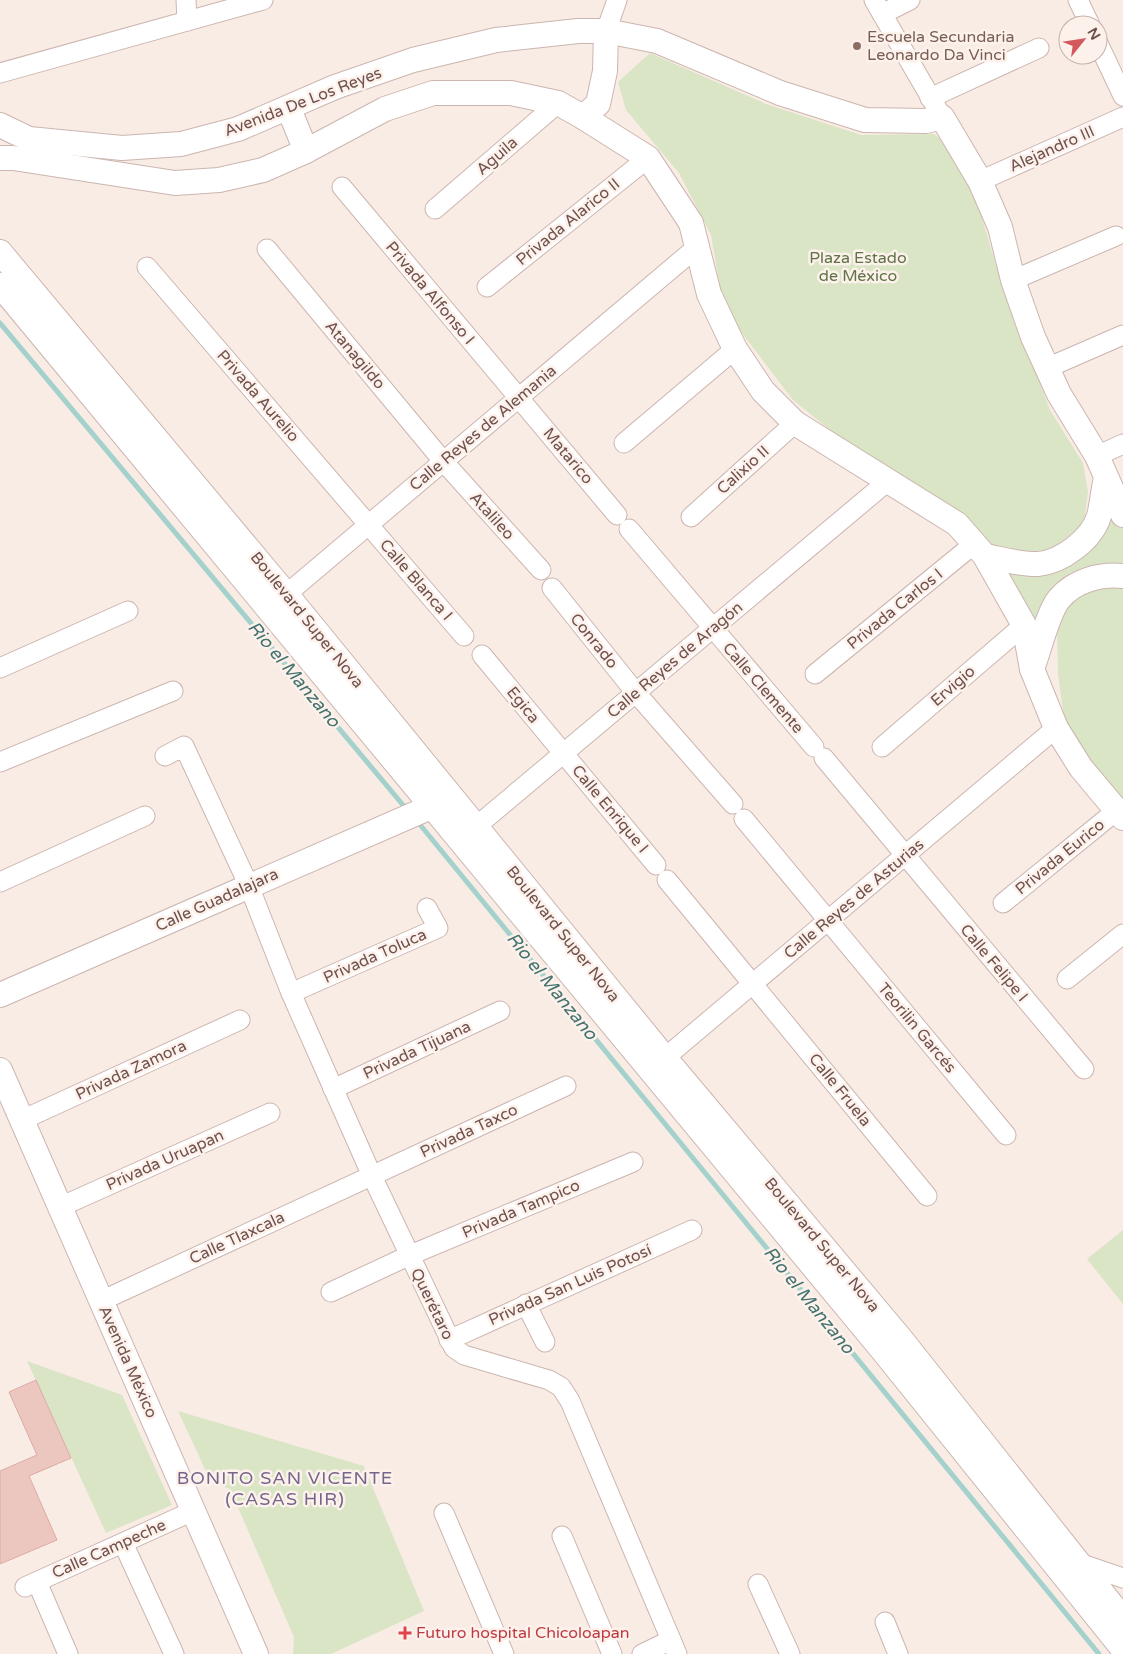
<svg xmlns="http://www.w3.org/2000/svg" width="1123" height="1654" viewBox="0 0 1123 1654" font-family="'Varela Round',sans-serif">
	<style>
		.green { fill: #dae5c5 }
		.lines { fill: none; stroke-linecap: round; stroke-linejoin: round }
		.stream { stroke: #a4d1cc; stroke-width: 5 }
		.building { fill: #ebc7c0; stroke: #dcaaa3 }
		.minor-casing { stroke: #ccb5b0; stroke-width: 21 }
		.tertiary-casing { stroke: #ccb5b0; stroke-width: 26 }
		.minor { stroke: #fff; stroke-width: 19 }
		.tertiary { stroke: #fff; stroke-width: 24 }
		.education-dot { fill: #8d6e63; stroke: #fdf1eb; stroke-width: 2 }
		.health-dot { fill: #e0444e; stroke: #fdf1eb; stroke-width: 2 }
		.labels { text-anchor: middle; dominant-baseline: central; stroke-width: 5; stroke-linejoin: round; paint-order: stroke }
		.education-label { font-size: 16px; fill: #785e54; stroke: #fdf1eb; text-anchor: start }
		.street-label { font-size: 16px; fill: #6f514e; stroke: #fdf1eb }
		.park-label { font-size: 16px; fill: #5f7347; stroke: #fdf1eb }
		.health-label { font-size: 16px; fill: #be3a42; stroke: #fdf1eb; text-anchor: start }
		.water-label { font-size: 18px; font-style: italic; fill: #43726f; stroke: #fdf1eb }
		.neighbourhood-label { font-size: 18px; letter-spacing: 1px; fill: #75668b; stroke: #fdf1eb }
	</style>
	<rect width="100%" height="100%" fill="#f9ece5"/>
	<g class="green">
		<polygon points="650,53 766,104 861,135 934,134 944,142 951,151 978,204 997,269 1050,410 1083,463 1088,491 1084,523 1052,550 1018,552 984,543 947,503 861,455 793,400 738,328 720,287 711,235 679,173 626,110 618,82"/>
		<polygon points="1113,508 1123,530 1123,568 1038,623 1034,621 1006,570 1029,573"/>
		<polygon points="1111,584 1123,589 1123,802 1090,763 1064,718 1058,674 1057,625 1073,599"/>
		<polygon points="1123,1230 1123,1304 1087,1259"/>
		<polygon points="27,1361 122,1395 172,1505 106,1533"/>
		<polygon points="178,1411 364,1466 424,1611 331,1654 293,1654 294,1637 230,1489 211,1482"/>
	</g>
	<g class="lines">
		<g class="stream">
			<polyline points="0,323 408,811"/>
			<polyline points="417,821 1099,1654"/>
		</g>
	</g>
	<polygon class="building" points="36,1380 71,1458 29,1476 57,1540 0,1564 0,1471 37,1455 9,1392"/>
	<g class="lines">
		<defs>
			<g id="minor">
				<polyline points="186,0 187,21"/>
				<polyline points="874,0 942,117"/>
				<polyline points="1078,0 1090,25"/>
				<polyline points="882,14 910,0"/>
				<polyline points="606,31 617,0"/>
				<polyline points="1098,43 1123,96"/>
				<polyline points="0,73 263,0"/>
				<polyline points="930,98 1039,48"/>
				<polyline points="980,181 1123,117"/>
				<polyline points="342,187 617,515"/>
				<polyline points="435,209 558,103"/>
				<polyline points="267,249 443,461 541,570"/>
				<polyline points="147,267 464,636"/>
				<polyline points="1013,280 1116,236"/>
				<polyline points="487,287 648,158"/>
				<polyline points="1047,368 1123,335"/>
				<polyline points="624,443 735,349"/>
				<polyline points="1097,456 1123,444"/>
				<polyline points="691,517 795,423"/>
				<polyline points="629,529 814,747"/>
				<polyline points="552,588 636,693 733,804"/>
				<polyline points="276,603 697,247"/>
				<polyline points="482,655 656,865"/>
				<polyline points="0,668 128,611"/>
				<polyline points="815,674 974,544"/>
				<polyline points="882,747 1024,625"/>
				<polyline points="165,756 184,746 249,886 291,993 372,1176 454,1348 464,1355 549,1380 561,1387 570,1401 677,1654"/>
				<polyline points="824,758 1084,1069"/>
				<polyline points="0,762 173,691"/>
				<polyline points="744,819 1006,1135"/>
				<polyline points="466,835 888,481"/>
				<polyline points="667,880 927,1196"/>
				<polyline points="0,882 145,816"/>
				<polyline points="1003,903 1116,811"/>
				<polyline points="1067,979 1123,934"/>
				<polyline points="291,993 438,928 427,908"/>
				<polyline points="654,1067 1056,728"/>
				<polyline points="333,1089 500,1011"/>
				<polyline points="22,1120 240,1020"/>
				<polyline points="60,1207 270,1113"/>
				<polyline points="331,1292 408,1256 633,1162"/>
				<polyline points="101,1301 566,1086"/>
				<polyline points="526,1304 545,1342"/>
				<polyline points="449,1340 692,1230"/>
				<polyline points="444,1513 504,1654"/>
				<polyline points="562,1536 612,1654"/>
				<polyline points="123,1543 174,1654"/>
				<polyline points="1079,1563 1123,1578"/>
				<polyline points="37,1582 68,1654"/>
				<polyline points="758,1584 790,1654"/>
				<polyline points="25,1587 193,1511"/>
				<polyline points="885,1622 898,1654"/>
				<polyline points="642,1654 671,1640"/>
			</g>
			<g id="tertiary">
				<polyline points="289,109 306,151"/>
				<polyline points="583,117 598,104 605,71 606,31"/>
				<polyline points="0,125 29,139 122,148 181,144 238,129 335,87 413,60 496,40 578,31 606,31 657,41 780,93 865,120 926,121 942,117 980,181 1000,227 1013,280 1033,337 1059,394 1097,456 1123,515"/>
				<polyline points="0,158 13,158 175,183 219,180 263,170 306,151 385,109 433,93 511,93 558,103 583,117 648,158 691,223 709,294 735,349 763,391 795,423 957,524 985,556 1024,625 1032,669 1056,728 1081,768 1123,818"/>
				<polyline points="0,252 286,594 665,1058 901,1339 1123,1619"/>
				<polyline points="0,285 884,1352 1123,1649"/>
				<path d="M985,556C1001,559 1022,565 1038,564C1062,562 1092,539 1099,516C1102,504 1103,490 1106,478"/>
				<path d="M1032,669C1039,651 1048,612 1059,599C1075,580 1100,574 1123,576"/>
				<polyline points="0,995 433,806"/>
				<polyline points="0,1070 256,1654"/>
			</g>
		</defs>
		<use href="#minor" class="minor-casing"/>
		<use href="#tertiary" class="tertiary-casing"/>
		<use href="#minor" class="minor"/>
		<use href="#tertiary" class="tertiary"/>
	</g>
	<circle class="education-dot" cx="857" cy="46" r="5"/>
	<path class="health-dot" d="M402.5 1625.5h5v5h5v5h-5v5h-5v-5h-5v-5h5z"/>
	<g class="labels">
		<g class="education-label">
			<text x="867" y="37">Escuela Secundaria<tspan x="867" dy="18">Leonardo Da Vinci</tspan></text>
		</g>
		<g class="street-label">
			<text transform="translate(303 102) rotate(-21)">Avenida De Los Reyes</text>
			<text transform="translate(1052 149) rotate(-24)">Alejandro III</text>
			<text transform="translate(497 156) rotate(-41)">Aguila</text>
			<text transform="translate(568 222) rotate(-39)">Privada Alarico II</text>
			<text transform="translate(430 293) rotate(50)">Privada Alfonso I</text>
			<text transform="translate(355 355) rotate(50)">Atanagildo</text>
			<text transform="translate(258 396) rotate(49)">Privada Aurelio</text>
			<text transform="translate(483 428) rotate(-40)">Calle Reyes de Alemania</text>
			<text transform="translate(568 456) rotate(50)">Matarico</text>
			<text transform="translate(743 470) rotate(-42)">Calixio II</text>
			<text transform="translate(492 516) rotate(48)">Atalileo</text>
			<text transform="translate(416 580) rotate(49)">Calle Blanca I</text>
			<text transform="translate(895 609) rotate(-39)">Privada Carlos I</text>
			<text transform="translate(307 620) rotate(51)">Boulevard Super Nova</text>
			<text transform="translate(594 641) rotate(51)">Conrado</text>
			<text transform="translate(675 660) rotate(-40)">Calle Reyes de Aragón</text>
			<text transform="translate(953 686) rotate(-41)">Ervigio</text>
			<text transform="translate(763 688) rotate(49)">Calle Clemente</text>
			<text transform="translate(523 705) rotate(51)">Egica</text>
			<text transform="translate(610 809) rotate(50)">Calle Enrique I</text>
			<text transform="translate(1060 857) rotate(-39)">Privada Eurico</text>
			<text transform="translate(854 899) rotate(-40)">Calle Reyes de Asturias</text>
			<text transform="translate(217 900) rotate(-24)">Calle Guadalajara</text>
			<text transform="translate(563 934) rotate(51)">Boulevard Super Nova</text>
			<text transform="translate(375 956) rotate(-24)">Privada Toluca</text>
			<text transform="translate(994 963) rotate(50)">Calle Felipe I</text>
			<text transform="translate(917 1028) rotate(50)">Teorilin Garcés</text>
			<text transform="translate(417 1050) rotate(-25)">Privada Tijuana</text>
			<text transform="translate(131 1070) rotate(-25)">Privada Zamora</text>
			<text transform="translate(840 1090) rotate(51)">Calle Fruela</text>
			<text transform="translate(469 1131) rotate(-25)">Privada Taxco</text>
			<text transform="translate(165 1160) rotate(-24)">Privada Uruapan</text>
			<text transform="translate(521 1209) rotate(-23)">Privada Tampico</text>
			<text transform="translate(237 1238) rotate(-25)">Calle Tlaxcala</text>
			<text transform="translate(822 1245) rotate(50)">Boulevard Super Nova</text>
			<text transform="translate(570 1285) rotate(-24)">Privada San Luis Potosí</text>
			<text transform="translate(432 1304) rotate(64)">Querétaro</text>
			<text transform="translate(128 1362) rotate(66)">Avenida México</text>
			<text transform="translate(109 1549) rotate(-24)">Calle Campeche</text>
		</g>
		<g class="park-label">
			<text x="858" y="258">Plaza Estado<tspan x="858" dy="18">de México</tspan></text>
		</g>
		<g class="health-label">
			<text x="416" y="1633">Futuro hospital Chicoloapan</text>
		</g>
		<g class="water-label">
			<text transform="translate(294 674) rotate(50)">Rio el Manzano</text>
			<text transform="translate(552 986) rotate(51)">Rio el Manzano</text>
			<text transform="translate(809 1300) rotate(51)">Rio el Manzano</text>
		</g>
		<g class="neighbourhood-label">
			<text x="285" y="1478">BONITO SAN VICENTE<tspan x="285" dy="21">(CASAS HIR)</tspan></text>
		</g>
	</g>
	<g transform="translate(1083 40) rotate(60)"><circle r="24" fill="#fdf1eb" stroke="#c4b1ac"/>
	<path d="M0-4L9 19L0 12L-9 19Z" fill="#d4595c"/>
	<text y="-8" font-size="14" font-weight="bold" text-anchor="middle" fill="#6f514e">N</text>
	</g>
</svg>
